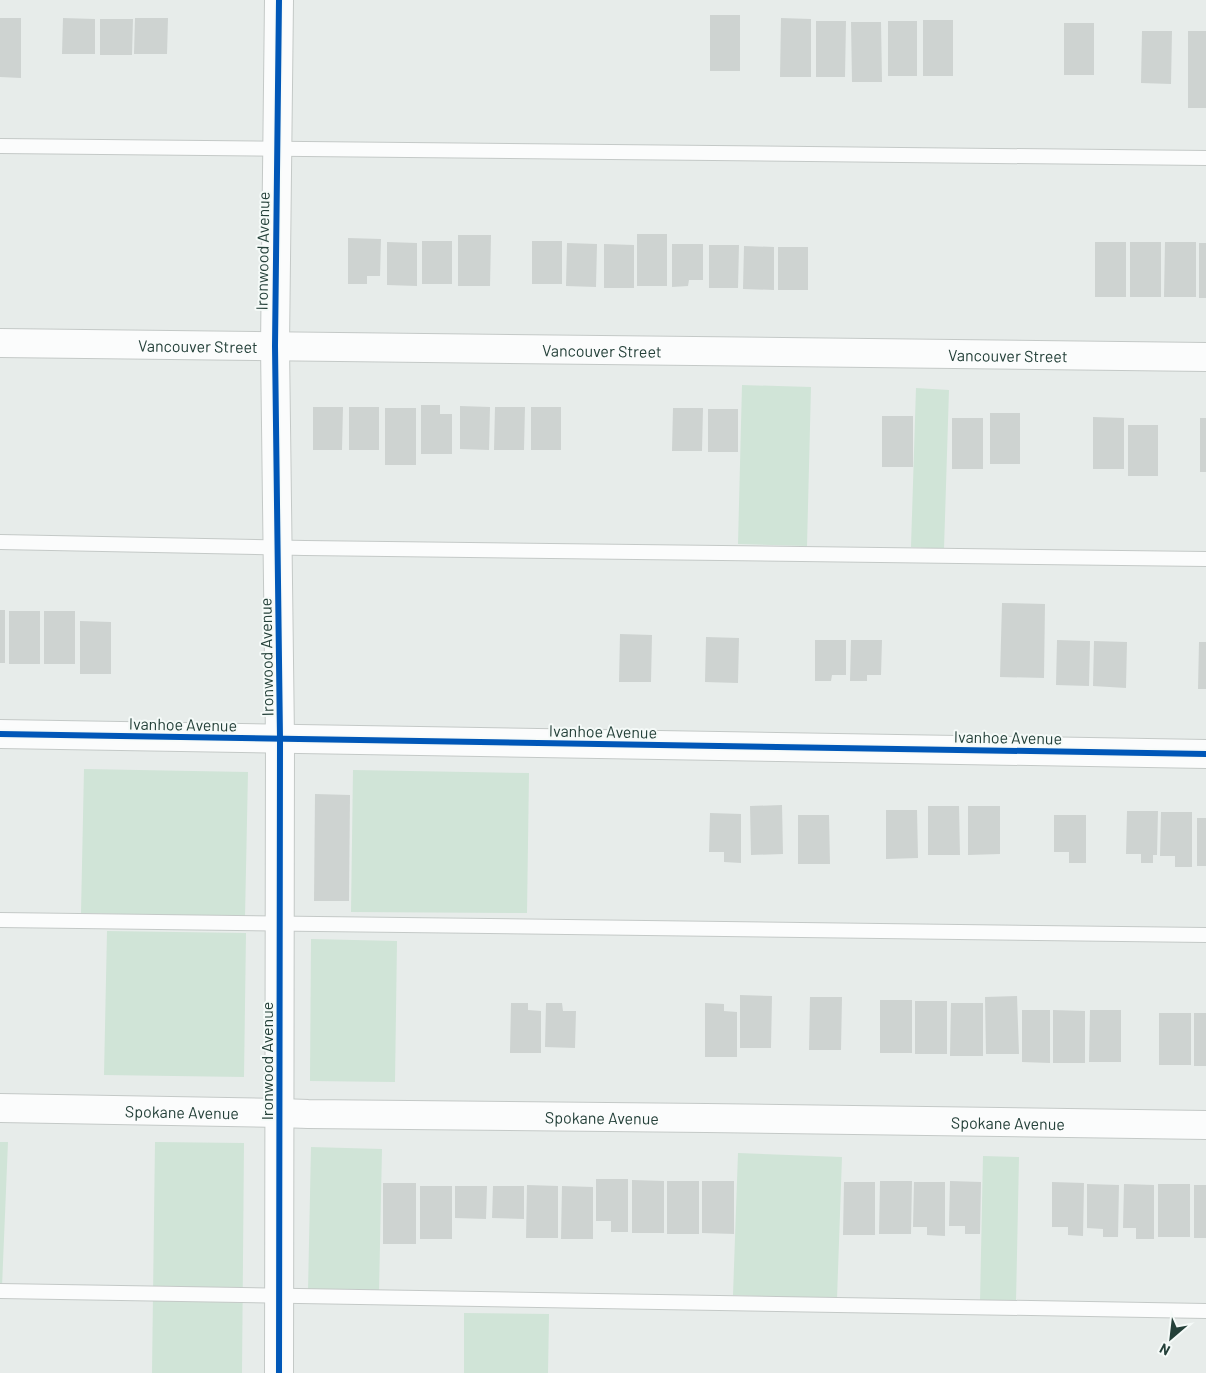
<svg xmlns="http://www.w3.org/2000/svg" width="1206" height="1373" viewBox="0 0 1206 1373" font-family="Barlow,sans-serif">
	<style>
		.green { fill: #d0e4d7 }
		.building { fill: #ced3d1 }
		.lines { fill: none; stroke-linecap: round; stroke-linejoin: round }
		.lane-casing { stroke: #c4c9c7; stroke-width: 16 }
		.street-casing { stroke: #c4c9c7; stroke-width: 30 }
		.lane { stroke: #fbfcfc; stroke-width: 14 }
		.street { stroke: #fbfcfc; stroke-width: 28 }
		.cycleway-casing { stroke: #f5faf8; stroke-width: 9 }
		.cycleway { stroke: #0057b8; stroke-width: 6 }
		.labels { text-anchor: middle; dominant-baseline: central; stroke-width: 4; stroke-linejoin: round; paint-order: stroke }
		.street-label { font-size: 16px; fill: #244039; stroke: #f5faf8 }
	</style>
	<rect width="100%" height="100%" fill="#e7ecea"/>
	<g class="green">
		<polygon points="742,385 811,387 807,546 738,544"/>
		<polygon points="916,388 949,390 944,549 911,547"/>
		<polygon points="84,769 248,772 245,917 81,913"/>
		<polygon points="353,770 529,773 527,913 351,912"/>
		<polygon points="107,931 246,933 244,1077 104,1075"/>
		<polygon points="311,939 397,941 395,1082 310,1081"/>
		<polygon points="0,1142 8,1142 2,1287 0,1287"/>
		<polygon points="155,1142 244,1143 242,1373 152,1373"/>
		<polygon points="311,1147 382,1149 379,1292 308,1291"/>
		<polygon points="738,1153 842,1157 837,1299 733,1295"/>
		<polygon points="983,1156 1019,1157 1016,1303 980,1302"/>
		<polygon points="464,1313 549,1314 548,1373 464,1373"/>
	</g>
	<g class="building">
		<rect x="710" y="15" width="30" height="56"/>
		<polygon points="0,18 21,18 21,78 0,77"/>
		<polygon points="63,18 95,19 95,54 62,54"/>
		<polygon points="135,18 168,18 167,54 134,54"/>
		<polygon points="781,18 811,19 811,77 780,77"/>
		<polygon points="100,19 133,19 132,55 100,55"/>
		<rect x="923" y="20" width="30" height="56"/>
		<polygon points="816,21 846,21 845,77 816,77"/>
		<rect x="888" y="21" width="29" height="55"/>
		<polygon points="851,22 881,22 882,82 852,82"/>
		<rect x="1064" y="23" width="30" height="52"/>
		<polygon points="1142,31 1172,31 1171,84 1141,83"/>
		<rect x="1188" y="31" width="18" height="77"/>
		<rect x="637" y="234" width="30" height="52"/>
		<polygon points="458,235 491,235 490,286 458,286"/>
		<polygon points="348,238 381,239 380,276 367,276 367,284 348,284"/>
		<rect x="422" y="241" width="30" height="43"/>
		<rect x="532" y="241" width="30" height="43"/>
		<polygon points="387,242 417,243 417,286 387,285"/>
		<rect x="1095" y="242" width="31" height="55"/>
		<rect x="1130" y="242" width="31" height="55"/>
		<polygon points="1165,242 1196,242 1196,297 1164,297"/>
		<polygon points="567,243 597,244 596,287 566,286"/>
		<rect x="1199" y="243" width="7" height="55"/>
		<polygon points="604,244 634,245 634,288 604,288"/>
		<polygon points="672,244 703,244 703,280 689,280 688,286 672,287"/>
		<polygon points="709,245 739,245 738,288 709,288"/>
		<polygon points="744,246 774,247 774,290 743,289"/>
		<rect x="778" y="247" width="30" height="43"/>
		<polygon points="421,405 440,405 440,414 452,414 452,454 421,454"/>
		<polygon points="460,406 490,407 489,450 460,449"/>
		<polygon points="313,407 343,407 342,450 313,450"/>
		<rect x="349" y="407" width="30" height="43"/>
		<polygon points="495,407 525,407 524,450 494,450"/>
		<rect x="531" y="407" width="30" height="43"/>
		<rect x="385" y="408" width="31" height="57"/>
		<polygon points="673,408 703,408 702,451 672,451"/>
		<rect x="708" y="409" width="30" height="43"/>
		<rect x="990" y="413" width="30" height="51"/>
		<rect x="882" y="416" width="31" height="51"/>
		<polygon points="1093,417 1124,418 1124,469 1093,469"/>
		<rect x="952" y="418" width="31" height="51"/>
		<rect x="1200" y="418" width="6" height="54"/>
		<rect x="1128" y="425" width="30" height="51"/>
		<polygon points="1002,603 1045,604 1044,678 1000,677"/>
		<rect x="0" y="610" width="5" height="53"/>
		<rect x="9" y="611" width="31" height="53"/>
		<rect x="44" y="611" width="31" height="53"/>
		<polygon points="80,621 111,622 111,674 80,674"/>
		<polygon points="620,634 652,635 651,682 619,682"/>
		<polygon points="706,637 739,638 738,683 705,682"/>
		<polygon points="815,640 846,640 846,675 832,675 831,681 815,681"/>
		<polygon points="851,640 882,640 881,675 867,675 867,681 850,681"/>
		<polygon points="1057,640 1090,641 1089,686 1056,685"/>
		<polygon points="1094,641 1127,642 1126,688 1093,686"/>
		<polygon points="1199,642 1206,642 1206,689 1198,689"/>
		<polygon points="315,794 350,795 349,901 314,901"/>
		<polygon points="782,805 783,854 751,855 750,806"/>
		<polygon points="928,806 959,806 960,855 928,855"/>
		<polygon points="968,806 1000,806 1000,854 968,855"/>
		<polygon points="886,810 917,810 918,858 886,859"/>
		<polygon points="1127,811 1158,811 1157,855 1153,855 1153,863 1141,863 1141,854 1126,854"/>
		<polygon points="1161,812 1192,812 1192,867 1175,867 1175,856 1160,856"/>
		<polygon points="710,813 741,814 741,863 724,862 724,852 709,852"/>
		<polygon points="798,815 829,815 830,864 798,864"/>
		<polygon points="1054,815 1086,815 1086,863 1069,863 1069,852 1054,852"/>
		<rect x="1197" y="818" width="9" height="48"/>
		<polygon points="740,995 772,996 771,1048 740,1048"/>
		<polygon points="1017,996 1019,1054 986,1054 985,997"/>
		<polygon points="810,997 842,997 841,1050 809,1050"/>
		<rect x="880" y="1000" width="32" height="53"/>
		<rect x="915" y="1001" width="32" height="53"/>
		<polygon points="511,1003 528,1003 528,1010 541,1011 541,1053 510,1053"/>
		<polygon points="546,1003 562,1003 563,1011 576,1011 575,1048 545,1047"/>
		<polygon points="705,1003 724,1004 724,1011 737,1012 737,1057 705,1057"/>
		<polygon points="951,1003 983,1003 983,1056 950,1056"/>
		<polygon points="1022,1010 1050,1010 1050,1063 1022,1062"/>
		<polygon points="1053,1010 1085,1011 1085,1063 1053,1063"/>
		<polygon points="1090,1010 1121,1010 1121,1062 1089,1062"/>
		<rect x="1159" y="1013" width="32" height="52"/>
		<rect x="1194" y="1013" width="12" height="53"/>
		<polygon points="596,1179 628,1179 628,1232 611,1232 611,1221 596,1221"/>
		<polygon points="632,1180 664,1181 664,1233 632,1233"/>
		<rect x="667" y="1181" width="32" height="53"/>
		<polygon points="702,1181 734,1181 734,1234 702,1233"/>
		<polygon points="880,1181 912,1181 911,1234 879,1234"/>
		<polygon points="950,1181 981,1182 980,1234 965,1234 965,1226 949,1226"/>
		<polygon points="844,1182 875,1182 875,1235 843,1235"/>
		<polygon points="914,1182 945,1182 945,1236 927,1235 927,1227 913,1227"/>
		<polygon points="1052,1182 1084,1183 1083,1236 1068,1235 1068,1227 1052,1227"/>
		<rect x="383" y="1183" width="33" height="61"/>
		<polygon points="1087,1184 1119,1185 1118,1237 1103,1237 1103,1229 1087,1228"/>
		<polygon points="1124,1184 1154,1185 1154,1239 1136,1239 1136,1228 1123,1228"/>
		<rect x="1158" y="1184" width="32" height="53"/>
		<polygon points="527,1185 558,1186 558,1238 526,1238"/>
		<rect x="1194" y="1185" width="12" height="53"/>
		<rect x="420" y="1186" width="32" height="53"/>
		<polygon points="455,1186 487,1186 486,1219 455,1218"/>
		<polygon points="493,1186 524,1186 524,1219 492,1218"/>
		<polygon points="562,1186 593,1187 593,1239 561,1239"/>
	</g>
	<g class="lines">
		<defs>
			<g id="lane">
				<polyline points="0,146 1206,158"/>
				<polyline points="0,542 305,548 1206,559"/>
				<polyline points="0,920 1206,935"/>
				<polyline points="0,1291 1206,1311"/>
			</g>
			<g id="street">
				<path id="s1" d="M0,343L1206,357"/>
				<polyline points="0,734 1206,754"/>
				<path id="s2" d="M0,1108L280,1113L308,1114L706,1118L1206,1125"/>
				<polyline points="279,1373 280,739 275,346 279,0"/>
			</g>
		</defs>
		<use href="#lane" class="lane-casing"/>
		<use href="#street" class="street-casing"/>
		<use href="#lane" class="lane"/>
		<use href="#street" class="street"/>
		<defs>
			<g id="cycleway">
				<polyline points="0,734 1206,754"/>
				<polyline points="279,1373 280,739 275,346 279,0"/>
			</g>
		</defs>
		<use href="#cycleway" class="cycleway-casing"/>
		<use href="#cycleway" class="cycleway"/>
	</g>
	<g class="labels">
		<g class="street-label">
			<text transform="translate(262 251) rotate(-89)">Ironwood Avenue</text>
			<text stroke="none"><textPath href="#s1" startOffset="198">Vancouver Street</textPath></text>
			<text stroke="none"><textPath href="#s1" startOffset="602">Vancouver Street</textPath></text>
			<text stroke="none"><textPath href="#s1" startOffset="1008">Vancouver Street</textPath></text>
			<text transform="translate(266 657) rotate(-91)">Ironwood Avenue</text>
			<text transform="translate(183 724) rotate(1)">Ivanhoe Avenue</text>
			<text transform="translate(603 731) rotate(1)">Ivanhoe Avenue</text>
			<text transform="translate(1008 737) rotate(1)">Ivanhoe Avenue</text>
			<text transform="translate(266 1061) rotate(-90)">Ironwood Avenue</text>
			<text stroke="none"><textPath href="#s2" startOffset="182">Spokane Avenue</textPath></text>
			<text stroke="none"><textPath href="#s2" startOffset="602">Spokane Avenue</textPath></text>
			<text stroke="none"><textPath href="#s2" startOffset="1008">Spokane Avenue</textPath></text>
		</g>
	</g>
	<g transform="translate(1171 1338) rotate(208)" stroke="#f5faf8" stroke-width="4" paint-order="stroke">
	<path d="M0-4L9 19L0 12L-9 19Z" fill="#244039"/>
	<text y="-8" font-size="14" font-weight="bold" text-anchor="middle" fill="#244039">N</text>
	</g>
</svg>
